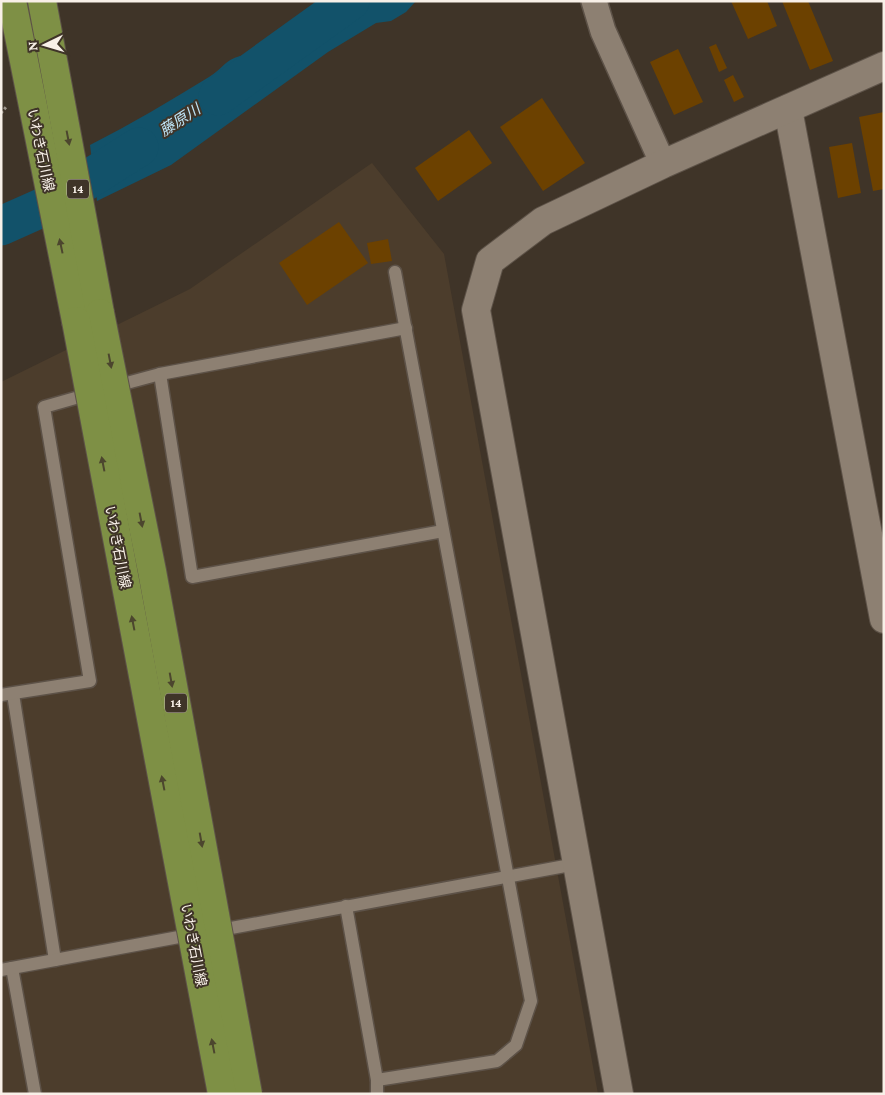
<svg xmlns="http://www.w3.org/2000/svg" width="885" height="1095" viewBox="0 0 885 1095" font-family="'Crimson Pro','Noto Sans JP',serif">
	<style>
		.built { fill: #4c3d2c }
		.water { fill: #12526a }
		.lines { fill: none; stroke-linecap: round; stroke-linejoin: round }
		.river { stroke: #12526a; stroke-width: 39 }
		.building { fill: #6c4100 }
		.service-casing { stroke: #5d5248; stroke-width: 15 }
		.minor-casing { stroke: #5d5248; stroke-width: 28 }
		.tertiary-casing { stroke: #5d5248; stroke-width: 30 }
		.primary-casing { stroke: #5d5248; stroke-width: 30 }
		.path { stroke: #9f968c; stroke-width: 3; stroke-dasharray: 2.5 2.5; stroke-linecap: butt }
		.service { stroke: #8d8072; stroke-width: 12 }
		.minor { stroke: #8d8072; stroke-width: 25 }
		.tertiary { stroke: #8d8072; stroke-width: 28 }
		.primary { stroke: #7e9045; stroke-width: 28 }
		.primary-bridge-casing { stroke: #5d5248; stroke-width: 30; stroke-linecap: butt }
		.primary-bridge { stroke: #7e9045; stroke-width: 28 }
		.oneway { fill: #4c462e }
		.labels { text-anchor: middle; dominant-baseline: central; stroke-width: 4; stroke-linejoin: round; paint-order: stroke }
		.shield { fill: #3f3428; stroke: #c0b8ae; stroke-width: 1 }
		.shield-label { font-size: 12px; font-weight: bold; fill: #f8f0e8 }
		.street-label { font-size: 14px; fill: #f8f0e8; stroke: #3f3428 }
		.water-label { font-size: 15px; font-style: italic; fill: #c0e7fa; stroke: #3f3428 }
	</style>
	<rect width="100%" height="100%" fill="#3f3428"/>
	<polygon class="built" points="372,163 444,254 598,1094 1,1094 1,382 190,289"/>
	<path class="water" d="M336,1H416L406,12L391,21L376,23L328,52L171,165L97,201L90,145C131,124 170,101 209,77C222,69 225,60 240,56L252,66C258,66 266,66 272,64C293,59 322,33 337,17Z"/>
	<g class="lines">
		<g class="river">
			<polyline points="218,96 350,1"/>
			<polyline points="1,226 48,205 139,147"/>
		</g>
	</g>
	<g class="building">
		<polygon points="731,1 767,1 777,26 748,39"/>
		<polygon points="782,1 808,1 833,61 810,70"/>
		<polygon points="716,44 727,68 719,72 709,47"/>
		<polygon points="678,49 703,102 674,115 650,62"/>
		<polygon points="733,75 744,97 734,102 724,80"/>
		<polygon points="542,98 585,163 543,191 500,127"/>
		<polygon points="884,112 884,189 873,191 859,117"/>
		<polygon points="469,130 492,163 438,201 415,168"/>
		<polygon points="852,143 861,193 838,198 829,147"/>
		<polygon points="339,222 368,263 307,305 279,263"/>
		<polygon points="388,239 392,261 371,264 367,243"/>
	</g>
	<g class="lines">
		<defs>
			<g id="service">
				<polyline points="160,374 192,577 443,531"/>
				<polyline points="112,387 160,374 406,328"/>
				<polyline points="13,694 55,960"/>
				<polyline points="1,695 90,681 44,407 93,393"/>
				<polyline points="346,906 377,1080 377,1094"/>
				<polyline points="215,931 576,864"/>
				<polyline points="12,968 35,1094"/>
				<polyline points="1,970 195,934"/>
				<polyline points="377,1080 497,1061 516,1045 531,1001 395,272"/>
			</g>
			<polyline id="minor" points="594,1 603,31 663,164"/>
			<g id="tertiary">
				<polyline points="788,109 884,619"/>
				<polyline points="619,1094 476,310 490,261 543,221 663,164 884,66"/>
			</g>
			<g id="primary">
				<polyline points="12,1 76,321"/>
				<polyline points="42,1 100,313"/>
			</g>
		</defs>
		<use href="#service" class="service-casing"/>
		<use href="#minor" class="minor-casing"/>
		<use href="#tertiary" class="tertiary-casing"/>
		<use href="#primary" class="primary-casing"/>
		<polyline class="path" points="1,113 7,106"/>
		<use href="#service" class="service"/>
		<use href="#minor" class="minor"/>
		<use href="#tertiary" class="tertiary"/>
		<use href="#primary" class="primary"/>
		<defs>
			<g id="primary-bridge">
				<polyline points="100,313 152,571 248,1094"/>
				<polyline points="76,321 222,1094"/>
			</g>
		</defs>
		<use href="#primary-bridge" class="primary-bridge-casing"/>
		<use href="#primary-bridge" class="primary-bridge"/>
	</g>
	<defs><path id="oneway-solid" d="M-6-.8H1V-3.2L6.5 0L1 3.2V.8H-6Z" transform="scale(1.25)"/></defs>
	<g class="oneway">
		<use href="#oneway-solid" transform="translate(68 138) rotate(79)"/>
		<use href="#oneway-solid" transform="translate(61 246) rotate(-102)"/>
		<use href="#oneway-solid" transform="translate(110 361) rotate(79)"/>
		<use href="#oneway-solid" transform="translate(103 464) rotate(-101)"/>
		<use href="#oneway-solid" transform="translate(141 520) rotate(79)"/>
		<use href="#oneway-solid" transform="translate(133 623) rotate(-101)"/>
		<use href="#oneway-solid" transform="translate(171 680) rotate(80)"/>
		<use href="#oneway-solid" transform="translate(163 783) rotate(-101)"/>
		<use href="#oneway-solid" transform="translate(201 840) rotate(80)"/>
		<use href="#oneway-solid" transform="translate(213 1046) rotate(-101)"/>
	</g>
	<g class="labels">
		<g class="shield">
			<rect x="67" y="179.5" width="22" height="19" rx="4"/>
			<rect x="165" y="693.5" width="22" height="19" rx="4"/>
		</g>
		<g class="shield-label">
			<text x="78" y="189">14</text>
			<text x="176" y="703">14</text>
		</g>
		<g class="street-label">
			<text transform="translate(41 150) rotate(78)">いわき石川線</text>
			<text transform="translate(118 547) rotate(79)">いわき石川線</text>
			<text transform="translate(194 945) rotate(79)">いわき石川線</text>
		</g>
		<g class="water-label">
			<text transform="translate(180 120) rotate(-33)">藤原川</text>
		</g>
	</g>
	<rect width="885" height="1095" fill="none" stroke="#f8f0e8" stroke-width="5"/>
	<g transform="translate(45 45) rotate(265)" stroke="#3f3428" stroke-width="4" paint-order="stroke">
	<path d="M0-4L9 19L0 12L-9 19Z" fill="#f8f0e8"/>
	<text y="-8" font-size="14" font-weight="bold" text-anchor="middle" fill="#f8f0e8">N</text>
	</g>
</svg>
